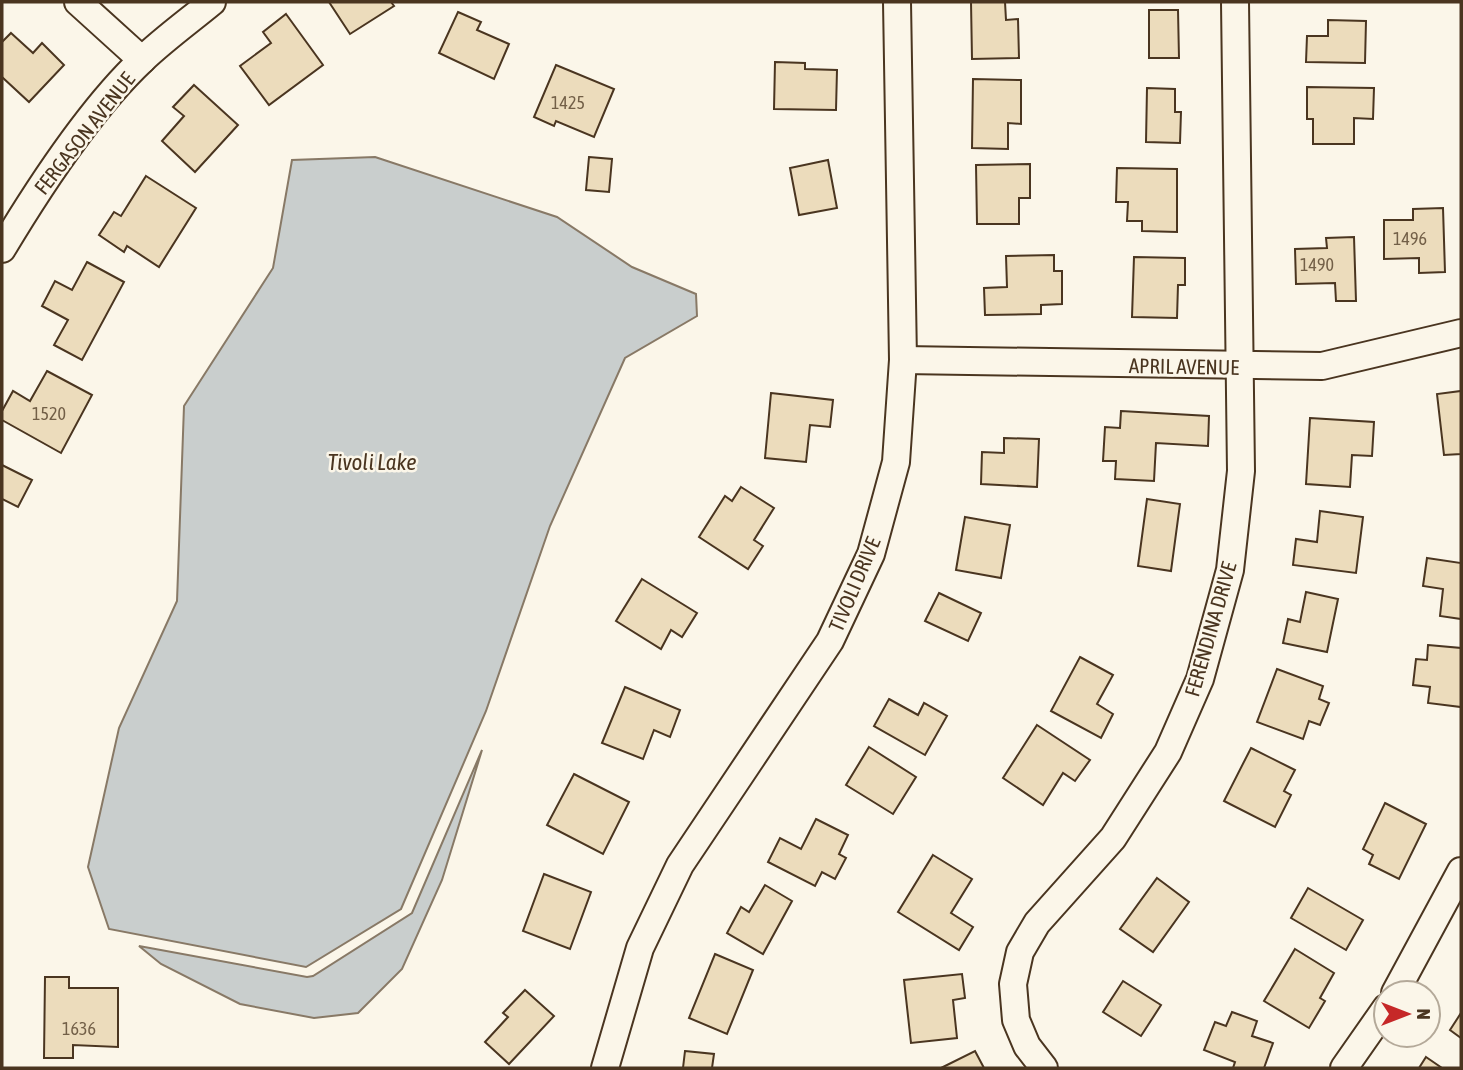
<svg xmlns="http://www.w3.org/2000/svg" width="1463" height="1070" viewBox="0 0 1463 1070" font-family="'Asap Condensed',sans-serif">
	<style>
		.water { fill: #c9cecd; stroke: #887966; stroke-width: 2 }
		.building { fill: #ecdcbc; stroke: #4a3520; stroke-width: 2 }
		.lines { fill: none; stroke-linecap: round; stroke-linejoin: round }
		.minor-casing { stroke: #4a3520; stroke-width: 30 }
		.minor { stroke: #fbf6e9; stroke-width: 26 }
		.labels { text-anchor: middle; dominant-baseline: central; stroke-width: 5; stroke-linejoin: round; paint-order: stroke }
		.number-label { font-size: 18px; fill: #725f47 }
		.street-label { font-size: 21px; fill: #4a3520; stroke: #fbf6e9 }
		.water-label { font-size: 23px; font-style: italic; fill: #4a3520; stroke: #fbf6e9 }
	</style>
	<rect width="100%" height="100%" fill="#fbf6e9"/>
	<g class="water">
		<polygon points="375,157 557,217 632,267 696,294 697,316 625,358 550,526 486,711 401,909 306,967 109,929 88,867 119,728 177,601 184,406 273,268 292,160"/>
		<polygon points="482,750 442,880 402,969 358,1013 314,1018 240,1004 161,964 139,946 307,977 313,976 412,913"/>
	</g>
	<g class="building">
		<polygon points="329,2 391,2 394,6 350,34"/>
		<polygon points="971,2 1005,2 1006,20 1018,19 1019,58 972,59"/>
		<polygon points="1149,10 1178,10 1179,58 1149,58"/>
		<polygon points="458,12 481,22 477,30 509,44 494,79 439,53"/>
		<polygon points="286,14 323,65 269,105 240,66 271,43 263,32"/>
		<polygon points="1328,20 1366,21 1365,63 1306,62 1307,36 1328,36"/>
		<polygon points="11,33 33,53 42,43 64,65 29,102 2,77 2,42"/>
		<polygon points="775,62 805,63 805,69 837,70 836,110 774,109"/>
		<polygon points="556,65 614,89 594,137 556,121 554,126 534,117"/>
		<polygon points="973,79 1021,80 1021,124 1008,123 1008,149 972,148"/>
		<polygon points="194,85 238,125 195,172 162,141 184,116 173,107"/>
		<polygon points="1307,87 1374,88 1373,119 1354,118 1354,144 1313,144 1313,119 1307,119"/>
		<polygon points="1147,88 1175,89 1175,112 1181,112 1180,143 1146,142"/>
		<polygon points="589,157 612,159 609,192 586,190"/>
		<polygon points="828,160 837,208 799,215 790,168"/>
		<polygon points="1030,164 1030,198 1019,198 1019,224 977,224 976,165"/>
		<polygon points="1117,168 1177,169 1177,232 1142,231 1142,221 1127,221 1128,202 1116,202"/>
		<polygon points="146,176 196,208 159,267 127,246 124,252 99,235 114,212 121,216"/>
		<polygon points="1443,208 1445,272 1419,273 1419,258 1384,259 1384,220 1413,220 1413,209"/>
		<polygon points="1354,237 1356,301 1336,301 1335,283 1296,284 1295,249 1327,248 1326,238"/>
		<polygon points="1054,255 1054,271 1062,271 1062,304 1041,305 1041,314 985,315 984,288 1007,287 1006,256"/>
		<polygon points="1134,257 1185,258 1185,285 1178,285 1177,318 1132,317"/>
		<polygon points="87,262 124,282 82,360 54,345 68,320 42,306 55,281 72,290"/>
		<polygon points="47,371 92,395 61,453 2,420 2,411 13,391 30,401"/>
		<polygon points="1461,391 1461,454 1444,455 1437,394"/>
		<polygon points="771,393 833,400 830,427 810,425 806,462 765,458"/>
		<polygon points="1121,411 1209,416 1208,446 1156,443 1154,481 1115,479 1116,461 1103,461 1105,427 1120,428"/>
		<polygon points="1310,418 1374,422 1372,456 1352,455 1350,487 1306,484"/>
		<polygon points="1004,438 1039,439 1037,487 981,484 982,452 1004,453"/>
		<polygon points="2,465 32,480 18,507 2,499"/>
		<polygon points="741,487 774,508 754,540 763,546 748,569 699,537 725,496 732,501"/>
		<polygon points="1147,499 1180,504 1171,571 1138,566"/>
		<polygon points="1320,511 1363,517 1356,573 1293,565 1296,539 1317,542"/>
		<polygon points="965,517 1010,525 1001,578 956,570"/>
		<polygon points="1427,558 1461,563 1461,619 1440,616 1443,589 1423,586"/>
		<polygon points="642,579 697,613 682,637 671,630 661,649 616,621"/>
		<polygon points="1306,592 1338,599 1327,652 1283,643 1288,619 1300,622"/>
		<polygon points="939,593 981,613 968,641 925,621"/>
		<polygon points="1428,645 1461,648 1461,707 1428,703 1430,687 1413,685 1416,659 1427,660"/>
		<polygon points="1080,657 1113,675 1097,704 1113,714 1101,738 1051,711"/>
		<polygon points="1277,669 1323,686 1319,699 1329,703 1320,725 1309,721 1303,739 1257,722"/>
		<polygon points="625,687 680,710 670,737 654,730 643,759 602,743"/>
		<polygon points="889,699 918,715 924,703 947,716 925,755 874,726"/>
		<polygon points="1037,725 1090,760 1075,781 1063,773 1043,805 1003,778"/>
		<polygon points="869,747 916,777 893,814 846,785"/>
		<polygon points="1251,748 1295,770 1284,791 1291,795 1275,827 1224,801"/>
		<polygon points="574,774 629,802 603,854 547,825"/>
		<polygon points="1385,803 1426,824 1399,879 1369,864 1373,855 1363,849"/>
		<polygon points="816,819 848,835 839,854 846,858 835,879 822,872 815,886 768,862 780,838 801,849"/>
		<polygon points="933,855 972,879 951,913 973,927 959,950 898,912"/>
		<polygon points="544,874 591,892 570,949 523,931"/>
		<polygon points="1157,878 1189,902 1153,952 1120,929"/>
		<polygon points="765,885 792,901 763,954 727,933 741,907 749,912"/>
		<polygon points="1308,888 1363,920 1346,950 1291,918"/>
		<polygon points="1295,949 1334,973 1320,998 1325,1001 1309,1028 1264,1001"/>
		<polygon points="715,954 753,970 727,1034 689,1018"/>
		<polygon points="962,974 965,998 953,1000 957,1038 911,1043 904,980"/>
		<polygon points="45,977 69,977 69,988 118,988 118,1047 73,1045 73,1058 44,1058"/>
		<polygon points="1123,981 1161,1005 1141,1036 1103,1012"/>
		<polygon points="525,990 554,1016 509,1064 485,1042 508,1017 503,1013"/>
		<polygon points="1232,1012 1257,1021 1252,1036 1273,1043 1264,1068 1233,1068 1235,1062 1204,1050 1215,1022 1226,1026"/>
		<polygon points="1461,1013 1461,1038 1450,1030"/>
		<polygon points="685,1051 714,1054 712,1068 683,1068"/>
		<polygon points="975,1051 984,1068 941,1068"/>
		<polygon points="1426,1057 1442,1068 1419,1068"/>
	</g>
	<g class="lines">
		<defs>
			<g id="minor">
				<polyline points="78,2 142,60"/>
				<path d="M2,249C38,189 91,108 142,60C164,39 189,21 212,2"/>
				<polyline points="903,360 1322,366 1461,333"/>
				<polyline points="1395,993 1461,871"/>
				<polyline points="605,1068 640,948 680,865 830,641 871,554 896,462 903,360 897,2"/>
				<polyline points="1044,1068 1027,1046 1016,1020 1013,984 1020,952 1037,923 1113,838 1168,752 1200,679 1230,570 1241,471 1235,2"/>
				<polyline points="1344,1068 1386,1008"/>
			</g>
		</defs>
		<use href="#minor" class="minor-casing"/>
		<use href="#minor" class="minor"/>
	</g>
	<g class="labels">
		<g class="number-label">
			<text x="568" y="102">1425</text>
			<text x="1410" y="238">1496</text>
			<text x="1317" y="264">1490</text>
			<text x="49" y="413">1520</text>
			<text x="79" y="1028">1636</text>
		</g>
		<g class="street-label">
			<text transform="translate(84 133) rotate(-52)">FERGASON AVENUE</text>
			<text transform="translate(1184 366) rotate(1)">APRIL AVENUE</text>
			<text transform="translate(854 584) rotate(-67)">TIVOLI DRIVE</text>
			<text transform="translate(1210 629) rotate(-74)">FERENDINA DRIVE</text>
		</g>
		<g class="water-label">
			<text x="372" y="462">Tivoli Lake</text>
		</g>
	</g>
	<rect width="1463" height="1070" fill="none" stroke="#4a3520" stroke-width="7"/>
	<g transform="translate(1407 1014) rotate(90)"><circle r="33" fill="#fbf6e9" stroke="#b4a999" stroke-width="2"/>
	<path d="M0-5L12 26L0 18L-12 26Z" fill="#c62828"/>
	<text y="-10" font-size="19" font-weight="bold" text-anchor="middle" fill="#4a3520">N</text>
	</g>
</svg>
